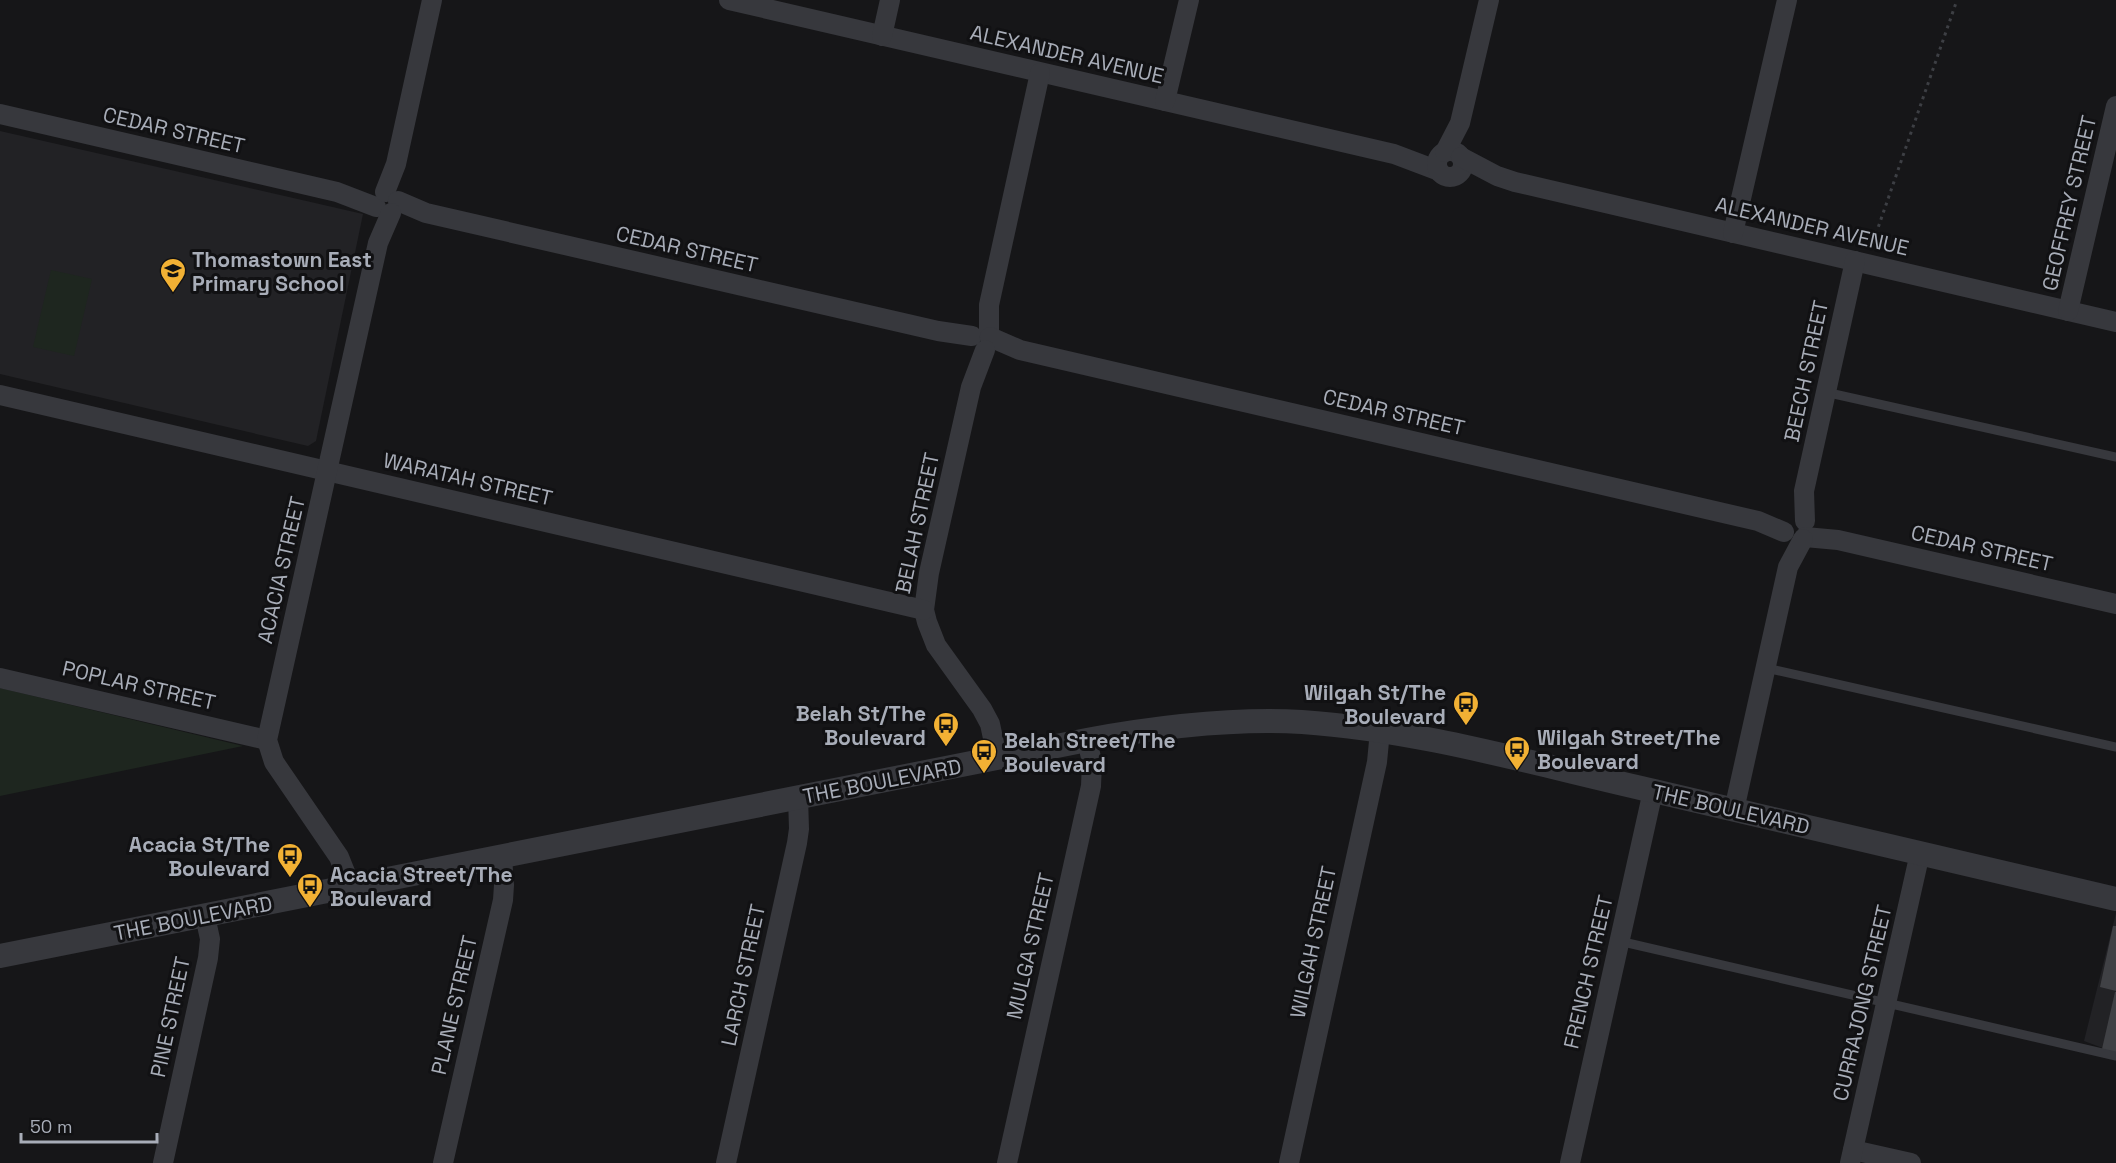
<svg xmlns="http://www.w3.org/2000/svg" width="2116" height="1163" viewBox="0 0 2116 1163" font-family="'Space Grotesk',sans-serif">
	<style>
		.built { fill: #222225 }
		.green { fill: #1e261f }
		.building { fill: #404145 }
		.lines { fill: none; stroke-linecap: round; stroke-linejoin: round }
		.path { stroke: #3d3f44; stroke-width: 3; stroke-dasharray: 3 4.5; stroke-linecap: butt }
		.service { stroke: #37383d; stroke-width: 9 }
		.minor { stroke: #37383d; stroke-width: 20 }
		.tertiary { stroke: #37383d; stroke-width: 24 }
		.labels { text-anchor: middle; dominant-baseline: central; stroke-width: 6; stroke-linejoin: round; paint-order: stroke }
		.street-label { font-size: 21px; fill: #a8adb8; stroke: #111113 }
		.poi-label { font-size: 21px; font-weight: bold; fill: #a8adb8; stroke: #111113; text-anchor: start }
	</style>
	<rect width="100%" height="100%" fill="#161618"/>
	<g class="built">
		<polygon points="0,131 363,214 316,441 308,446 0,374"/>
		<polygon points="2116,913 2116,1053 2084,1041"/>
	</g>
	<g class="green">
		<polygon points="51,270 92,279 74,356 33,347"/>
		<polygon points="0,688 243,746 0,796"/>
	</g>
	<g class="building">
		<polygon points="2113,926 2116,926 2116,991 2100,987"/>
		<polygon points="2115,992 2116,992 2116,1053 2102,1049"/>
	</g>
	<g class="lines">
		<polyline class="path" points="1871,248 1957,0"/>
		<g class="service">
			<polyline points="1825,392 2116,457"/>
			<polyline points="1766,668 2116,747"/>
			<polyline points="1619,941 2116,1056"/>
		</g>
		<g class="minor">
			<polyline points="729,0 1394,154 1439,171"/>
			<polyline points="882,36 890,0"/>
			<polyline points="1165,101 1189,0"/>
			<polyline points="0,114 337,192 376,207"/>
			<circle cx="1450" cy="164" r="13"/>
			<polyline points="1445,152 1460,123 1489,0"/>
			<polyline points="1461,157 1497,176 1515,182 2116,322"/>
			<polyline points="385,192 396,164 432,0"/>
			<polyline points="398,201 426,213 938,331 972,336"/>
			<polyline points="1733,233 1787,0"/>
			<polyline points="2068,311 2116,106"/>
			<polyline points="989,335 989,305 1040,73"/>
			<polyline points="990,337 1020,350 1732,515 1758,521 1784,532"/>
			<polyline points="985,350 971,387 929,573 924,610 927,622 936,645 982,709 990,724 997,757"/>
			<polyline points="0,395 924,610"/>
			<polyline points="1805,521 1804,491 1855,261"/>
			<polyline points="1805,537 1838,540 2116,604"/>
			<polyline points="0,678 267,740"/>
			<polyline points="1734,810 1788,567 1803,539"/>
			<polyline points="351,887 339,857 274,762 267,740 378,243 391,213"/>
			<polyline points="1853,1150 1911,1163"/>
			<polyline points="163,1163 208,958 210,939 205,916"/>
			<polyline points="443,1163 503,900 504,885 502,857"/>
			<polyline points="726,1163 797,843 799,829 798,797"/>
			<polyline points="1007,1163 1091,786 1092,762 1087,740"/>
			<polyline points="1289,1163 1377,762 1380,731"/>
			<polyline points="1570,1163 1653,791"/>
			<polyline points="1850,1163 1920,853"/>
		</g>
		<path class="tertiary" d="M0,956L1087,740C1158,727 1230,718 1302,722C1420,730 1538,765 1654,791C1808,826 1962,864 2116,899"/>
	</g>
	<defs>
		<symbol id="school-pin" viewBox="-11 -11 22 30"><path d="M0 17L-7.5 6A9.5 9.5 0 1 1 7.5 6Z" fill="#f2b134" stroke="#111113"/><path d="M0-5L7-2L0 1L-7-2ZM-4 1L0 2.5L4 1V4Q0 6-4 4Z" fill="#111"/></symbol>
		<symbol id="bus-pin" viewBox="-11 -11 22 30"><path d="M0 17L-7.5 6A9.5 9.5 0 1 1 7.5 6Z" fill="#f2b134" stroke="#111113"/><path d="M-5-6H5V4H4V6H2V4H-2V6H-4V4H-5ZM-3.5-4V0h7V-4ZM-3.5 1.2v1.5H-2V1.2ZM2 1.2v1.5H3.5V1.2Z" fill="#111"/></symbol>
	</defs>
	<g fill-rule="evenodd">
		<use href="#school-pin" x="158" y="256" width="30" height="40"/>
		<use href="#bus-pin" x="1451" y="689" width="30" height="40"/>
		<use href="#bus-pin" x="931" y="710" width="30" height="40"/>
		<use href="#bus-pin" x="1502" y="734" width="30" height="40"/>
		<use href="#bus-pin" x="969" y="737" width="30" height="40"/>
		<use href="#bus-pin" x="275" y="841" width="30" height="40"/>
		<use href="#bus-pin" x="295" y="871" width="30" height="40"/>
	</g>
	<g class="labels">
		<g class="street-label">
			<text transform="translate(1067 54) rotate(13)">ALEXANDER AVENUE</text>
			<text transform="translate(174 130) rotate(13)">CEDAR STREET</text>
			<text transform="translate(2069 203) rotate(-77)">GEOFFREY STREET</text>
			<text transform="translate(1812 226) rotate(13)">ALEXANDER AVENUE</text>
			<text transform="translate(687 249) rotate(13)">CEDAR STREET</text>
			<text transform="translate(1806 371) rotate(-78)">BEECH STREET</text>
			<text transform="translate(1394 412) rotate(13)">CEDAR STREET</text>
			<text transform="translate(468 479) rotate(13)">WARATAH STREET</text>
			<text transform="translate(917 523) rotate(-78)">BELAH STREET</text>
			<text transform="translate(1982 548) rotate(13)">CEDAR STREET</text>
			<text transform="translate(281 570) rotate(-77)">ACACIA STREET</text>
			<text transform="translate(139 685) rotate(13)">POPLAR STREET</text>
			<text transform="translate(882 781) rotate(-11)">THE BOULEVARD</text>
			<text transform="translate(1731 809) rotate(13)">THE BOULEVARD</text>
			<text transform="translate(193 918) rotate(-11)">THE BOULEVARD</text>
			<text transform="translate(1313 942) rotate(-78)">WILGAH STREET</text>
			<text transform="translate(1030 946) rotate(-77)">MULGA STREET</text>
			<text transform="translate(1588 972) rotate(-77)">FRENCH STREET</text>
			<text transform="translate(743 975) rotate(-78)">LARCH STREET</text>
			<text transform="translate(1862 1003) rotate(-77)">CURRAJONG STREET</text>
			<text transform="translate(454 1005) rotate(-77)">PLANE STREET</text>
			<text transform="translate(170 1017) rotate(-78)">PINE STREET</text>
		</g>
		<g class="poi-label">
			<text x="192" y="259">Thomastown East<tspan x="192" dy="24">Primary School</tspan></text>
			<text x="1446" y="692" text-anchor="end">Wilgah St/The<tspan x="1446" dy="24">Boulevard</tspan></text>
			<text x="926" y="713" text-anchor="end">Belah St/The<tspan x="926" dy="24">Boulevard</tspan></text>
			<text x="1537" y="737">Wilgah Street/The<tspan x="1537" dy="24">Boulevard</tspan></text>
			<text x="1004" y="740">Belah Street/The<tspan x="1004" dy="24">Boulevard</tspan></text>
			<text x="270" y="844" text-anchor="end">Acacia St/The<tspan x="270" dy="24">Boulevard</tspan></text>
			<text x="330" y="874">Acacia Street/The<tspan x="330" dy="24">Boulevard</tspan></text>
		</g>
	</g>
	<path d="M21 1133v9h136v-9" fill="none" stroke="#a8adb8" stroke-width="3"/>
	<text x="30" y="1133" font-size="18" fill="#a8adb8" stroke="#111113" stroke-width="4.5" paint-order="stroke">50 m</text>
</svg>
